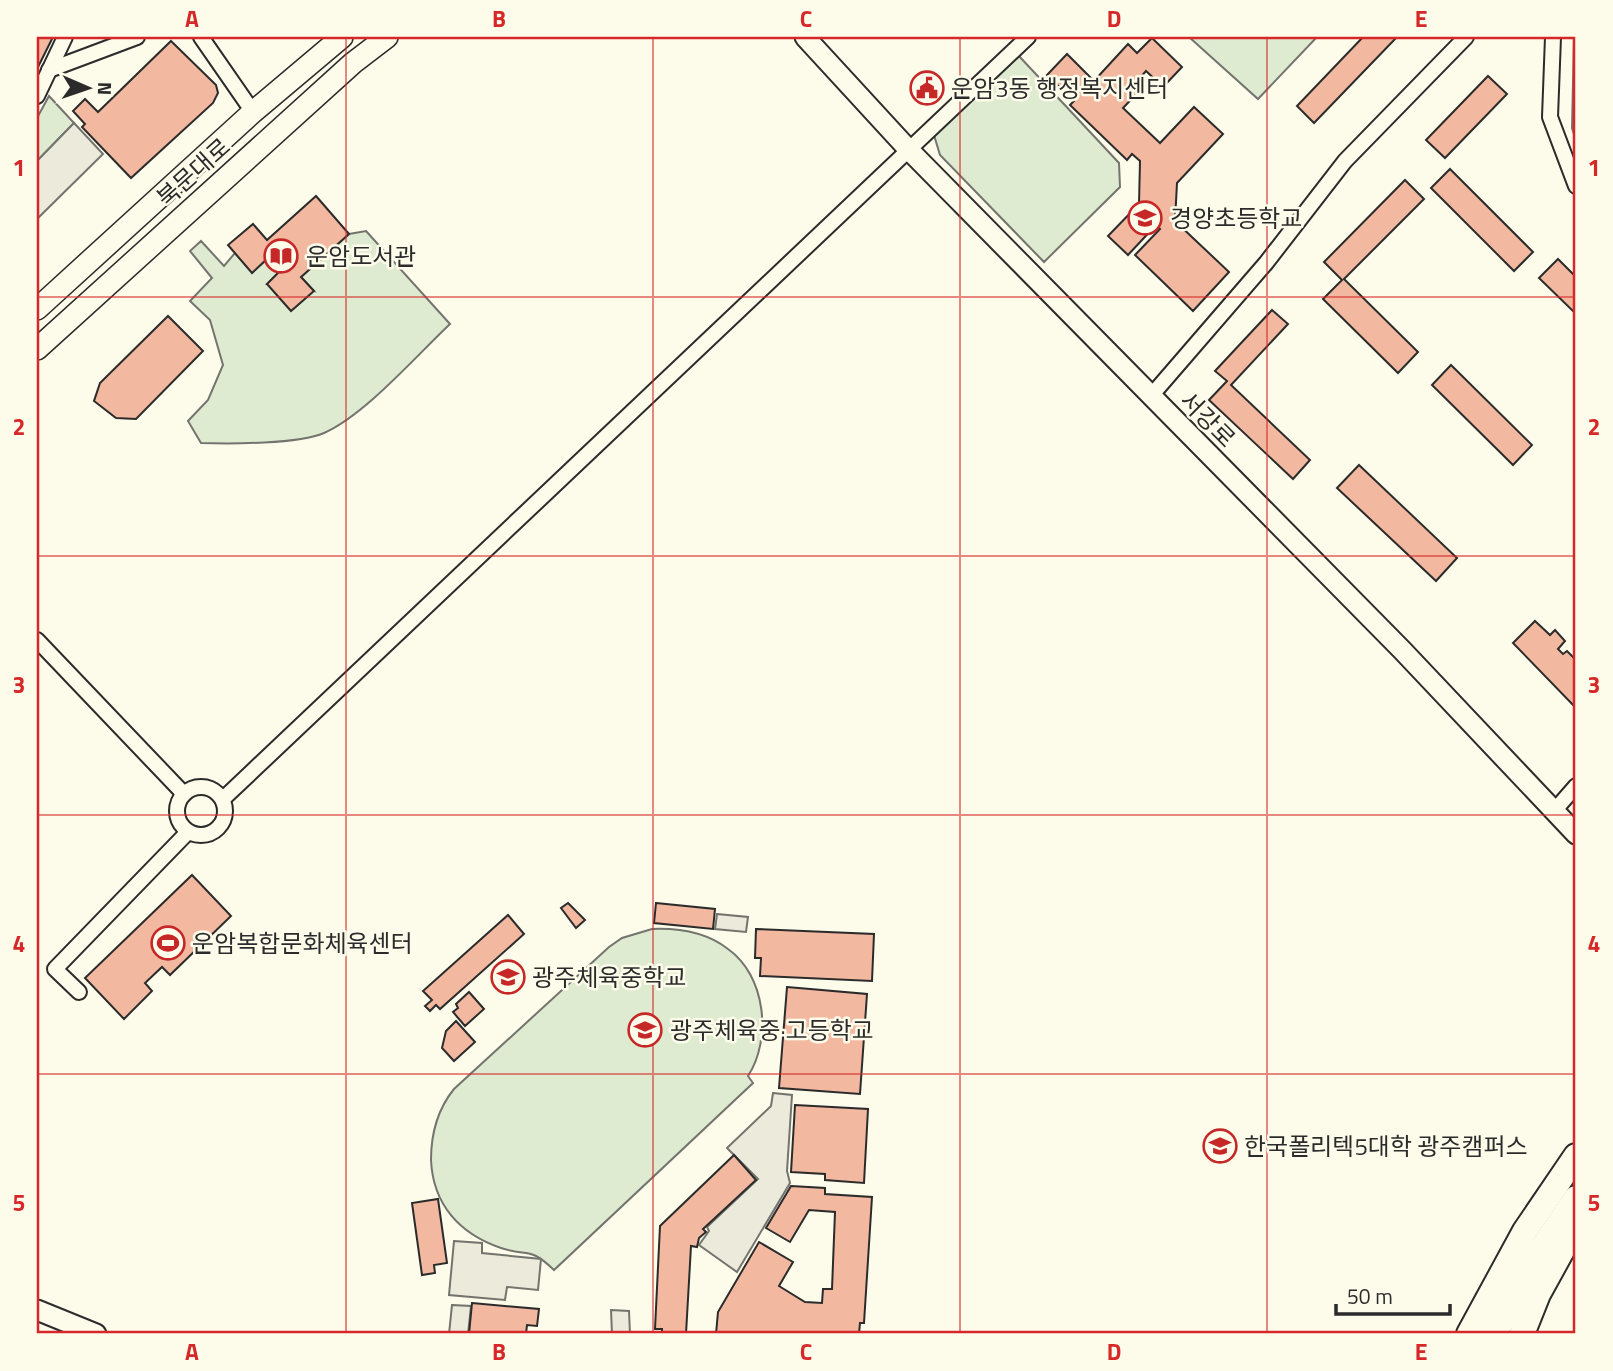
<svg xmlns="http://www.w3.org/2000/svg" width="1613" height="1371" viewBox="0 0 1613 1371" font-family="'Titillium Web','Noto Sans KR',sans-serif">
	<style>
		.green { fill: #deebd1; stroke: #74746e; stroke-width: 2 }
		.parking { fill: #eceadb; stroke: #74746e; stroke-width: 2 }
		.building { fill: #f2b8a0; stroke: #2b2b2b; stroke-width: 2 }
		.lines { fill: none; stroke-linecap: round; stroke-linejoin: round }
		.street-casing { stroke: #2b2b2b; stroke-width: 18 }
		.secondary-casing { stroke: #2b2b2b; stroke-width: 23 }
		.primary-casing { stroke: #2b2b2b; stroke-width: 24 }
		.highway-casing { stroke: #2b2b2b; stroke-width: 28 }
		.street { stroke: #fdfbea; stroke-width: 14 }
		.secondary { stroke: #fdfbea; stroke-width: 19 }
		.primary { stroke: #fdfbea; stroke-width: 21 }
		.highway { stroke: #fdfbea; stroke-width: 24 }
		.grid { fill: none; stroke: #d62828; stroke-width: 2; stroke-opacity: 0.55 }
		.labels { text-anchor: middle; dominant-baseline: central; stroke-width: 5; stroke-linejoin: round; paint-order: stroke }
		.poi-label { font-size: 24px; fill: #2b2b2b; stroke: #fdfbea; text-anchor: start }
		.street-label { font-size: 24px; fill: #2b2b2b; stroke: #fdfbea }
		.neatline { fill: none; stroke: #d62828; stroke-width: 2.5 }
		.grid-label { font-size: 23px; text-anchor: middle; font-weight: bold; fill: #d62828 }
	</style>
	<rect width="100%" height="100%" fill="#fdfbea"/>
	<g class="green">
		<polygon points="1189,37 1317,37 1258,99"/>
		<polygon points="1574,37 1576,37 1576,141 1572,128"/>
		<polygon points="1018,55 1119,163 1120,187 1044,262 940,155 934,135"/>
		<polygon points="49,96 74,123 37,161 37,118"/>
		<path d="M366,231L450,324C416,356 365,415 324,433C299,444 230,444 201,443L188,421L208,400L223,365L210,320L190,301L212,278L190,251L201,241L224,266L235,253L252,272L267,259L279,272L267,284L314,291L301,277L349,234Z"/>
		<path d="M652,929C678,928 706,932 728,949C766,976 772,1039 748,1076L753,1083L554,1270C529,1246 529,1257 501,1248C460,1234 433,1205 431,1160C431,1134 437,1110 454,1089L609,947L622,938Z"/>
	</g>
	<g class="parking">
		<polygon points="74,123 103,154 37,219 37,161"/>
		<polygon points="717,914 748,917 746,932 715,929"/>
		<polygon points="773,1093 792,1095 787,1171 790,1183 737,1272 699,1245 709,1231 707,1227 758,1179 727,1148 771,1106"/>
		<polygon points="454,1241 482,1243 482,1253 541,1259 538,1290 507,1287 505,1300 449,1295"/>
		<polygon points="452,1305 471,1306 468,1334 449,1334"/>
		<polygon points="611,1310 629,1311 630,1334 612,1334"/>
	</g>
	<g class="building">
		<polygon points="37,37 53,37 37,69"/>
		<polygon points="1363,37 1397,37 1314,123 1297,106"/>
		<polygon points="1152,38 1182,67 1163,87 1146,71 1138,80 1144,86 1123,108 1160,143 1194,107 1223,134 1177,183 1175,221 1229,272 1193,311 1135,255 1160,229 1156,225 1128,255 1108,236 1139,204 1140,161 1132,154 1127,160 1070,105 1074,101 1047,75 1067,54 1094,81 1128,44 1137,53"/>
		<polygon points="171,41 216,85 218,93 213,103 131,178 82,127 85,124 73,111 85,99 98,112"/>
		<polygon points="1488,76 1507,94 1445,158 1426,140"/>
		<polygon points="1450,169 1533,252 1514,271 1431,188"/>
		<polygon points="1405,180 1424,199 1344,279 1418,352 1398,373 1323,299 1342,280 1324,262"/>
		<polygon points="316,196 349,234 301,277 314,291 291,311 267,284 279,272 267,259 252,273 228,245 253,224 267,240"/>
		<polygon points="1558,259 1576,277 1576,314 1539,278"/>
		<polygon points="1272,310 1288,324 1231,385 1310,460 1293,479 1209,400 1227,381 1215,371"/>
		<polygon points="168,316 203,351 136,419 116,418 94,401 100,383"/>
		<polygon points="1451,365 1532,445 1513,465 1432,385"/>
		<polygon points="1359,465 1457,558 1436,581 1337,488"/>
		<polygon points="1535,621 1550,635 1555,630 1565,641 1558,649 1563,654 1567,651 1576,660 1576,708 1513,643"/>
		<polygon points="192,875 231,916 170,975 162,967 145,983 152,991 124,1019 85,978"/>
		<polygon points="568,903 585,920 576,928 561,908"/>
		<polygon points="656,903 715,909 713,929 654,923"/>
		<polygon points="508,915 524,934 440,1009 436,1005 430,1011 425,1006 432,1000 423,991"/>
		<polygon points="756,929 874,934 872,981 760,976 761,958 755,958"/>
		<polygon points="787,987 867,994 860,1094 779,1088"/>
		<polygon points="469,992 484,1009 465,1026 453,1012 458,1008 456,1004"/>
		<polygon points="456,1021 475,1042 454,1061 442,1048 446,1031"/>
		<polygon points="795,1105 868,1109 864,1183 825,1180 825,1174 791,1172"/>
		<polygon points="734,1155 756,1180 703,1229 706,1232 699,1238 697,1247 691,1246 686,1334 662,1334 662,1329 655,1329 660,1226"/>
		<polygon points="791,1186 825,1188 825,1194 872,1197 864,1323 860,1323 859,1334 716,1334 718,1312 759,1242 793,1262 779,1286 805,1302 822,1303 823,1289 832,1289 835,1212 809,1210 790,1242 766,1228"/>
		<polygon points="438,1199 447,1263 434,1265 435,1273 422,1275 412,1203"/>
		<polygon points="472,1303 539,1309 537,1326 527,1325 526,1334 469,1334"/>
	</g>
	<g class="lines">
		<defs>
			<g id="street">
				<polyline points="201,37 253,112"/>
				<polyline points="1553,37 1550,117 1576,186"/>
				<polyline points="49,70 137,37"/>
				<polyline points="37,96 65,37"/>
				<polyline points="1151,396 1266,263 1345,161 1466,37"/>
				<polyline points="37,640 184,794"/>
				<circle cx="201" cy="811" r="24"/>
				<polyline points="223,799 1028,37"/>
				<polyline points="1555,810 1576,786"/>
				<polyline points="79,992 55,969 188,832"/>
			</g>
			<g id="secondary">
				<polyline points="805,37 908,149 1402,650 1576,834"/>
				<polyline points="37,1310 96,1334"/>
			</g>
			<g id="primary">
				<polyline points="37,309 253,112 342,37"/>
				<polyline points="37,349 353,63 387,37"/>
			</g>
			<g id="highway">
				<polyline points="1469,1334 1525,1231 1576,1156"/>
				<polyline points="1495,1334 1540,1251 1576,1198"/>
				<polyline points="1522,1334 1538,1294 1576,1225"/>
			</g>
		</defs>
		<use href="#street" class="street-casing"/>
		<use href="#secondary" class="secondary-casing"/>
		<use href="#primary" class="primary-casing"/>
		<use href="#highway" class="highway-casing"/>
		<use href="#street" class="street"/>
		<use href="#secondary" class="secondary"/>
		<use href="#primary" class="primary"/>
		<use href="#highway" class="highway"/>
	</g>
	<path class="grid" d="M346,37V1334M653,37V1334M960,37V1334M1267,37V1334M37,297H1576M37,556H1576M37,815H1576M37,1074H1576"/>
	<defs>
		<symbol id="civic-ring" viewBox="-11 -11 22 22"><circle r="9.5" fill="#fdfbea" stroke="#c62828" stroke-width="1.5"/><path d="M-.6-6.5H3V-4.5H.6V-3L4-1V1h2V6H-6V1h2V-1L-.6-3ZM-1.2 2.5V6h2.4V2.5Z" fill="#c62828"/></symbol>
		<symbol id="school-ring" viewBox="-11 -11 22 22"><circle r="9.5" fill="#fdfbea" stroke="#c62828" stroke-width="1.5"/><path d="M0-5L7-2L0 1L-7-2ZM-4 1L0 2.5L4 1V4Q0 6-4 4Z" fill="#c62828"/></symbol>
		<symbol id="library-ring" viewBox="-11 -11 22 22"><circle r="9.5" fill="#fdfbea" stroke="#c62828" stroke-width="1.5"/><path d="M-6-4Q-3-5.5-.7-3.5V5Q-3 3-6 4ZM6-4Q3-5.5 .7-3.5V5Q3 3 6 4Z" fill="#c62828"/></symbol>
		<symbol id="stadium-ring" viewBox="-11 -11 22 22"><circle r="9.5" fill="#fdfbea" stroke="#c62828" stroke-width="1.5"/><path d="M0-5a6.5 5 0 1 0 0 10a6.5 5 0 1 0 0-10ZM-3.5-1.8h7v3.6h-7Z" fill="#c62828"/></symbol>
		<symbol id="university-ring" viewBox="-11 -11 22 22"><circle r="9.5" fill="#fdfbea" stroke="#c62828" stroke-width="1.5"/><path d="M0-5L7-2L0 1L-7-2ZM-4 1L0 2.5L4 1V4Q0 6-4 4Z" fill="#c62828"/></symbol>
	</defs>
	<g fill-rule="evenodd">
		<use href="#civic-ring" x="908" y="69" width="38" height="38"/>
		<use href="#school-ring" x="1126" y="199" width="38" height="38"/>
		<use href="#library-ring" x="262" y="237" width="38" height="38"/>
		<use href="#stadium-ring" x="149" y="924" width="38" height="38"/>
		<use href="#school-ring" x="489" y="958" width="38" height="38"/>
		<use href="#school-ring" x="626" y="1011" width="38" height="38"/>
		<use href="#university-ring" x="1201" y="1127" width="38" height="38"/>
	</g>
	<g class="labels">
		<g class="poi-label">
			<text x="951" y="88">운암3동 행정복지센터</text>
			<text x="1170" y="218">경양초등학교</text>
			<text x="306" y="256">운암도서관</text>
			<text x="192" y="943">운암복합문화체육센터</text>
			<text x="532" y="977">광주체육중학교</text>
			<text x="670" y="1030">광주체육중·고등학교</text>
			<text x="1244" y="1146">한국폴리텍5대학 광주캠퍼스</text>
		</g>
		<g class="street-label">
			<text transform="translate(193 172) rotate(-42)">북문대로</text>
			<text transform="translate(1208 419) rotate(45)">서강로</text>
		</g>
	</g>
	<rect width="1613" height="1371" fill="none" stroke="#fdfbea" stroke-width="77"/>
	<g transform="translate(88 88) rotate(92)" stroke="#fdfbea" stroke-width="5" paint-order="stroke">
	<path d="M0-5L12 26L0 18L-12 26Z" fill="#2b2b2b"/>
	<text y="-10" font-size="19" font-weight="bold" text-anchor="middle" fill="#2b2b2b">N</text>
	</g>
	<path d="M1336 1304v10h114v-10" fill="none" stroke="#2b2b2b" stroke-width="3.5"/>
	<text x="1347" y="1304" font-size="21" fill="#2b2b2b" stroke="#fdfbea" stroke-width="5" paint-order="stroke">50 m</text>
	<rect x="38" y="38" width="1536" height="1294" class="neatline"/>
	<g class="grid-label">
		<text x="192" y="27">A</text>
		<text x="499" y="27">B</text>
		<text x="806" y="27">C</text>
		<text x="1114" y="27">D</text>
		<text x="1421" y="27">E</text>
		<text x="19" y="176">1</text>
		<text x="1594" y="176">1</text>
		<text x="19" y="435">2</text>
		<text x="1594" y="435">2</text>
		<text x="19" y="693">3</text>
		<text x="1594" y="693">3</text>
		<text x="19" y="952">4</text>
		<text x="1594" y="952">4</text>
		<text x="19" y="1211">5</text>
		<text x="1594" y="1211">5</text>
		<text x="192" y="1360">A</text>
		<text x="499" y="1360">B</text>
		<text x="806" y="1360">C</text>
		<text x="1114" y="1360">D</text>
		<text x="1421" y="1360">E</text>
	</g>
</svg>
